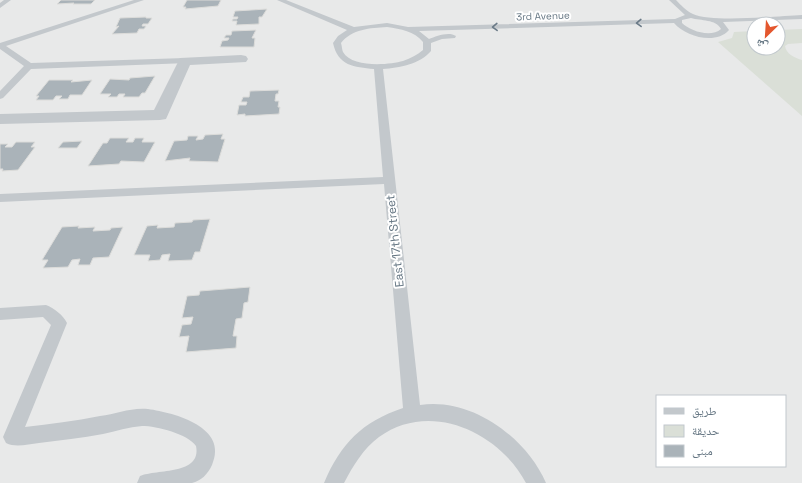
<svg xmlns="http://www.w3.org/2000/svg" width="802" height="483" viewBox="0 0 802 483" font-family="'Space Grotesk','Noto Naskh Arabic',sans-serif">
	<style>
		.built { fill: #e8e9e9; fill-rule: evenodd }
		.green { fill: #dadfd7 }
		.building { fill: #aab3b9; stroke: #dcdcda }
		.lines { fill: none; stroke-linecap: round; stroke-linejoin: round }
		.lane { fill: #c3c8cc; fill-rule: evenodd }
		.street { fill: #c3c8cc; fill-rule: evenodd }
		.oneway { stroke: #6a7a87 }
		.labels { text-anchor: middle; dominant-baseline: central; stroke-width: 4; stroke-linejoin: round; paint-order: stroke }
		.far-street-label { font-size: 10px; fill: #657683; stroke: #fff }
		.street-label { font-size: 12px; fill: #657683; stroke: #fff }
	</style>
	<rect width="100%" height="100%" fill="#fafaf8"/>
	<path class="built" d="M0,0H802V483H0ZM754,24H778V48H754ZM657,396H785V466H657Z"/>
	<path class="green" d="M802,29V43L788,44L785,46C786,54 795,58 802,60V116L718,42L732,38L734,32L754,31V48H778V30Z"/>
	<g class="building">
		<polygon points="61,0 95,0 91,4 73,4 74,3 57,4"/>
		<polygon points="187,0 221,0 218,6 185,9 186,7 183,7"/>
		<polygon points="267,9 262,17 259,17 259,24 236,25 237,21 232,21 233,19 237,19 238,17 233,17 235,11"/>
		<polygon points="146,17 146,18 152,18 148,24 143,24 142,26 146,26 144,29 139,29 137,33 112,34 119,26 116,27 120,18"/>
		<polygon points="256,30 252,38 255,38 254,47 220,47 222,41 228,40 229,38 224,38 226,35 231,35 232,31"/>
		<polygon points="155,76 145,93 142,93 139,97 123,97 125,94 119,94 117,97 108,97 111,94 100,94 110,79 129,80 130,78"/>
		<polygon points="49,80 73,80 71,82 92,80 82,95 70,95 68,99 59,99 62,96 56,96 53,100 36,100 39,96 36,96"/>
		<polygon points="279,90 278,94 276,94 275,101 279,101 278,107 280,107 279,114 245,116 245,114 237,115 239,105 246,105 247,102 241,102 243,97 249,97 250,91"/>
		<polygon points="223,134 221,139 225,139 218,162 189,161 190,158 165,161 174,141 187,140 188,136 198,136 196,140 203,139 205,135"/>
		<polygon points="110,138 129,138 126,142 133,142 135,138 144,138 142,142 155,142 144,162 121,161 119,164 88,166 103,143 107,143"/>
		<polygon points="82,141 77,148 58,148 63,142"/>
		<polygon points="16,142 35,142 31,147 35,147 18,170 2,171 3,169 0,169 0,144 8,144 5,147 12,147"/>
		<polygon points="210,219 200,252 195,252 192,260 168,261 170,254 162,255 160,260 148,261 150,255 134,255 147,226 158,225 157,228 174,227 175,223 192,222 193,220"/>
		<polygon points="79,226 78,228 95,227 93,231 110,230 111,228 123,227 109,257 93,258 90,265 78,265 80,259 72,260 68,267 43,268 48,260 42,260 62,227"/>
		<polygon points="250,287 248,302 244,303 242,318 236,319 233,336 237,336 236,348 186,352 189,336 179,337 182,325 191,324 193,317 182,318 187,296 199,295 200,291"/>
	</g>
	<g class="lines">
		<g class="lane">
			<polygon points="4,0 11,0 0,8 0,3"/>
			<polygon points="134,0 144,0 6,46 31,63 185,58 189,61 188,63 31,69 3,98 0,99 0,91 24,66 0,49 0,43"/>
			<path d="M277,0H286L354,27L387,23L408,27L675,19L685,15L669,0H676C681,5 686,11 693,14C713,23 777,16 802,15V19L723,22L729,30C716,45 686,37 674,23L419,31L429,39C436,36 449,31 456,36L455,38L442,39L431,43V51C420,64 399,68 383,69L420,405C471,397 526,437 546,483H526C499,432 430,400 379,437C363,449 353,466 344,483H324C341,443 362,422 403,408L384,184L0,202V194L383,177L374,69C354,67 338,66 333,43L338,36L347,30ZM691,18C701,21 716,19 721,29C711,38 690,31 682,23V20ZM387,27C401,29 414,31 423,42V50C417,55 411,58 403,61C389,65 352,68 343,52C342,50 342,46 341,43C352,29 370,28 387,27Z"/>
			<path d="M46,305C54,308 63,315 67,323L25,427C50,424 75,421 100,416C116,414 132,407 148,409C175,413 229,427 212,465C208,474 201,481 192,483C180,483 151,483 137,483L140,476C157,469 202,475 196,446C188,434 157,426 142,426C129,427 116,431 103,434C82,438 60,440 39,443C28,444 16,448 6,443L3,437L51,325L43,317L0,320V308Z"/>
		</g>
		<polygon class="street" points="241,55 246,56 248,59 246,62 190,65 166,119 160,120 0,124 0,114 154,110 180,58"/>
	</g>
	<defs><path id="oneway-chevron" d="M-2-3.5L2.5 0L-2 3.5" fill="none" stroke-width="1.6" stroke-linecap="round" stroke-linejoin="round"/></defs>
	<g class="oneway">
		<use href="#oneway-chevron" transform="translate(639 23) rotate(178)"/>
		<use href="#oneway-chevron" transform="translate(495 27) rotate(178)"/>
	</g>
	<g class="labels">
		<g class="far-street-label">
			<text transform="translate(543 16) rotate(-2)">3rd Avenue</text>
		</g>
		<g class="street-label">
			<text transform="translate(395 241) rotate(-96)">East 17th Street</text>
		</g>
	</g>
	<rect x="656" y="395" width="130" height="72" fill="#ffffff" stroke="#c1c8cd"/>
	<rect x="664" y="408" width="20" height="6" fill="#c3c8cc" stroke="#c1c8cd"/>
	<text x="692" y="415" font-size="12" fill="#657683">طريق</text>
	<rect x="664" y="425" width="20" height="12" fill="#dadfd7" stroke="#c1c8cd"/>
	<text x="692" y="435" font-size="12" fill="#657683">حديقة</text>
	<rect x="664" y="445" width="20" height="12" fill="#aab3b9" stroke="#c1c8cd"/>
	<text x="692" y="455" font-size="12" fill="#657683">مبنى</text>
	<g transform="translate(766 36) rotate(205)"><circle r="19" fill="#ffffff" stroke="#c1c8cd"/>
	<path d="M0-3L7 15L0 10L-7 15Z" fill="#e4572e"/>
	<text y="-6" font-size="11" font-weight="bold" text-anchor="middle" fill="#657683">ش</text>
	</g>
</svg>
